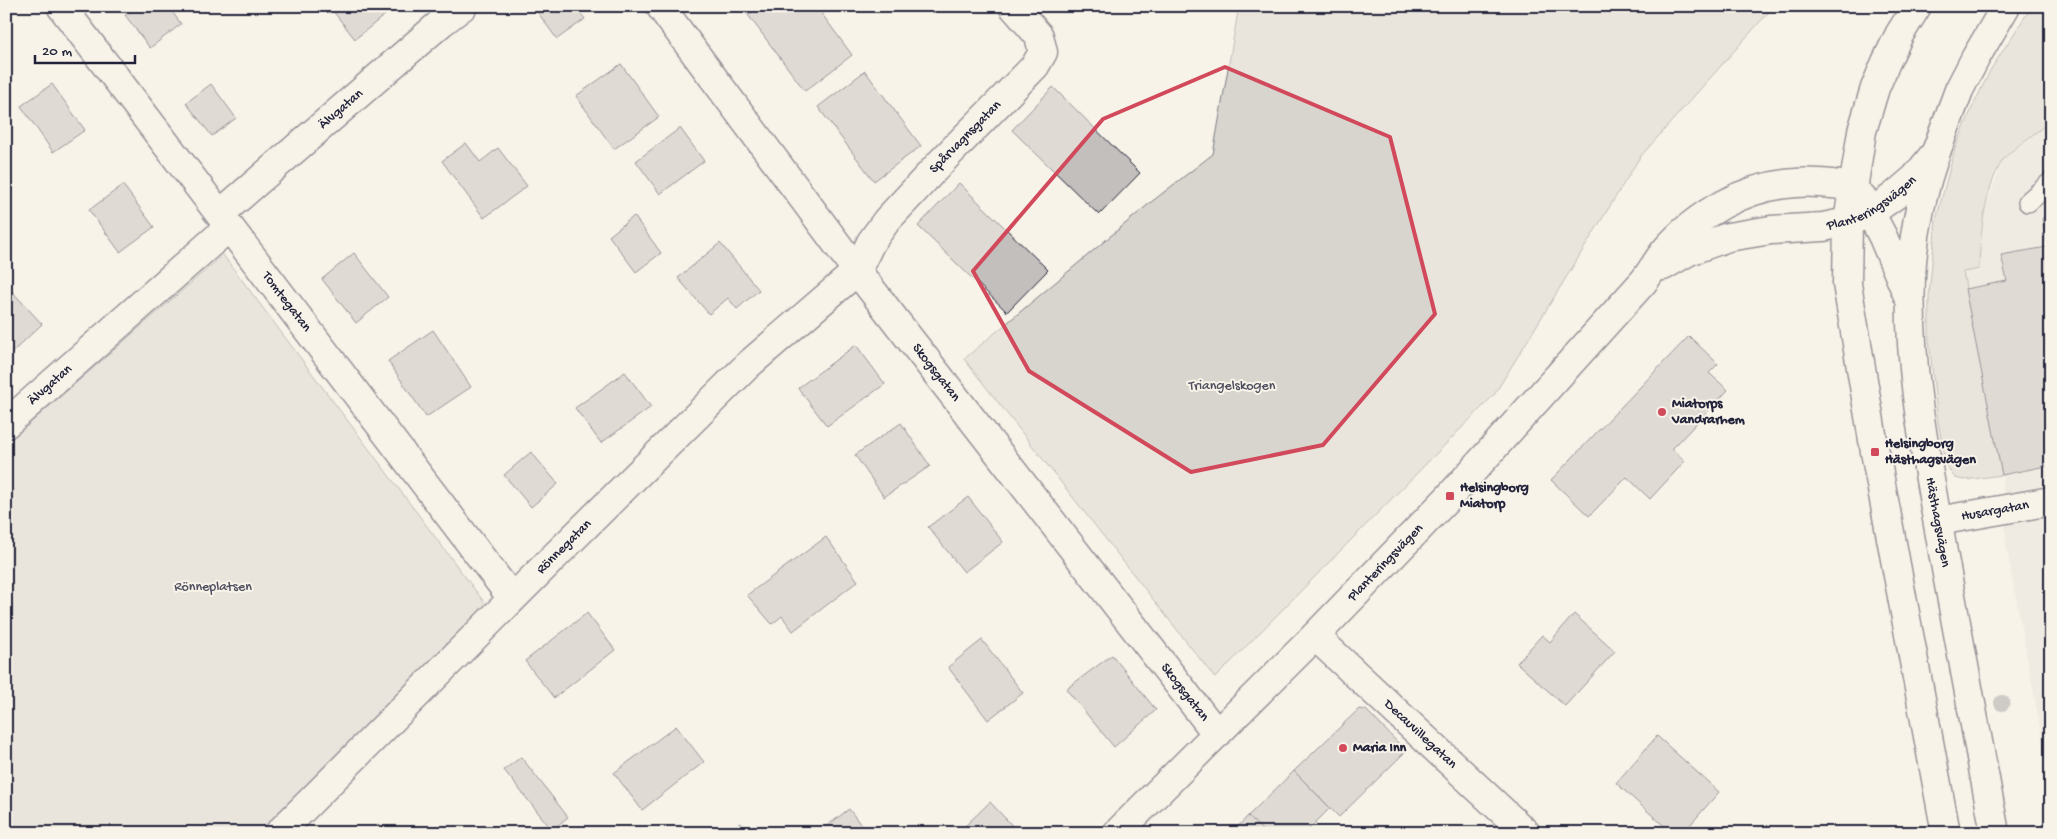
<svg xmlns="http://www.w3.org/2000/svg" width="2057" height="839" viewBox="0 0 2057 839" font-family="'Gochi Hand',sans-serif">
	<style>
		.built { fill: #e7e3db }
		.green { fill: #d8d5cf; stroke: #7d7c85 }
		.building { fill: #c2bfbd; stroke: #22223b }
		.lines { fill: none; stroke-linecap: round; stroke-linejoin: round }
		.lane-casing { stroke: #22223b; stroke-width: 22 }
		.street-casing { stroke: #22223b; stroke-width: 31 }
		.secondary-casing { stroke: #22223b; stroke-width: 31 }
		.lane { stroke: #f7f3e8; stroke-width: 19 }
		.street { stroke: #f7f3e8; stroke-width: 28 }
		.secondary { stroke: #f7f3e8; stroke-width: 28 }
		.tree { fill: #9b999d }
		.marked { fill: none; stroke: #d1495b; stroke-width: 4; stroke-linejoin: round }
		.poi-dot { fill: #d1495b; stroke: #f7f3e8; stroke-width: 2 }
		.labels { text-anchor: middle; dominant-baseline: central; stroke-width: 4; stroke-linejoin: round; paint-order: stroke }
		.street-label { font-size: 14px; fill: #22223b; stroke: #f7f3e8 }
		.park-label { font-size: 14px; fill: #504f60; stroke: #f7f3e8 }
		.poi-label { font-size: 14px; font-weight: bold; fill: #22223b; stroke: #f7f3e8; text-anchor: start }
	</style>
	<rect width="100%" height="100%" fill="#f7f3e8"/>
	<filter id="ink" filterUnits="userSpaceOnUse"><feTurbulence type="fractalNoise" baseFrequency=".02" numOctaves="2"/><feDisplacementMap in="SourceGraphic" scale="10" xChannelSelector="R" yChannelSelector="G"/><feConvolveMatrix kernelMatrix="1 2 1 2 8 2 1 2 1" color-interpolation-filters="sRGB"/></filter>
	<g filter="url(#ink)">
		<polygon class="built" points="2051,121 2051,786 2006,545 2002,475 1963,272 1979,269 1980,237 1985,210 2003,159"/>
		<g class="green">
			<polygon points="1239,6 1774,6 1640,157 1494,395 1215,678 964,359 1150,203 1213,154"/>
			<path d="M2032,6H2051V121C2041,129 2008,152 2003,160C1984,189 1980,236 1979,269L1963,272L2002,475L1965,480L1955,478L1946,465L1938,422L1929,340V296L1936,220L1955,149L1973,106L1991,69Z"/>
			<polygon points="223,255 487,606 260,833 6,833 6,444"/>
		</g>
		<g class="building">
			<polygon points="137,6 168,6 181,24 150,48 125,15"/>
			<polygon points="329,6 396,6 355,39"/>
			<polygon points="533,6 575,6 585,19 557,39"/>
			<polygon points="760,6 816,6 852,55 805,91 748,15"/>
			<polygon points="621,64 659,117 614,149 576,96"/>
			<polygon points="865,71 921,146 874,181 818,107"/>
			<polygon points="52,84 85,130 53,152 21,106"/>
			<polygon points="211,84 236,118 212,136 186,103"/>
			<polygon points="1053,87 1140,173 1099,215 1012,130"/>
			<polygon points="680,128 704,161 660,194 636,161"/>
			<polygon points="466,143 480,162 498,148 527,186 484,218 442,161"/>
			<polygon points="959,183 1048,270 1007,312 918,226"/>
			<polygon points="123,185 154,227 120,252 89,210"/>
			<polygon points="634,216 661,253 636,272 609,236"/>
			<polygon points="2051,216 2051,465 2002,475 1965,289 2007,281 2001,255 2047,247 2042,218"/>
			<polygon points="720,243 759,290 737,309 728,298 709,314 678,278"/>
			<polygon points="354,253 388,297 356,323 322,279"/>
			<polygon points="8,287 42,324 6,358 6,288"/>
			<polygon points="433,330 471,387 426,417 388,361"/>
			<polygon points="1689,336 1718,364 1709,373 1728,390 1672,449 1685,461 1650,499 1627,477 1589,516 1551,480"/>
			<polygon points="856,345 885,384 827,426 798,388"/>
			<polygon points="625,372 651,407 601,443 575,408"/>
			<polygon points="901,423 930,466 884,497 855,455"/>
			<polygon points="531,452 558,484 531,507 504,475"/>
			<polygon points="968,497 1003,542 964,572 928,527"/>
			<polygon points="826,537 858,581 793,631 782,616 772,624 747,595"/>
			<polygon points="587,613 615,650 554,698 525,661"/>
			<polygon points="1574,614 1615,651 1565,706 1517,663 1542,635 1550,642"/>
			<polygon points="982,640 1023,693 988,720 948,667"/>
			<polygon points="1112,655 1156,710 1114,747 1066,689"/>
			<polygon points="1359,709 1366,710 1406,751 1339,817 1294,771"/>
			<polygon points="676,726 704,762 642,810 614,773"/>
			<polygon points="1657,736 1719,792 1683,833 1672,833 1616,783"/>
			<polygon points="521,757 568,817 552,830 504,770"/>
			<polygon points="1294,771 1330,808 1305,833 1265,833 1248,816"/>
			<polygon points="990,802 1019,833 958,833"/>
			<polygon points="849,809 867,833 818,833"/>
			<polygon points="1248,816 1265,833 1232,833"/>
			<polygon points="740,823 747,833 727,833"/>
		</g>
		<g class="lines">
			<defs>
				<polyline id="lane" points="2028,202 2051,182"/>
				<g id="street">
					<path id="s1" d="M61,6L512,598"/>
					<path id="s2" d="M660,6L857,271L1217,734"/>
					<path id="s3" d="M220,214L442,22L463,6"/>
					<path id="s4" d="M6,424L229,227"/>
					<path id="s5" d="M1938,521L2051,501"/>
					<path id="s6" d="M1315,636L1526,833"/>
					<path id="s7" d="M279,833L558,553L748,365L857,271L871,242L887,220L942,161L1035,66L1043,52L1039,36L1013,6"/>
				</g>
				<g id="secondary">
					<polyline points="1917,6 1899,35 1886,62 1875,88 1862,131 1848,222 1847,284 1875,452 1946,833"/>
					<path id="s8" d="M1936,152C1922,192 1913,235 1911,277C1907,370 1928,467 1944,558C1961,650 1978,741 1995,833"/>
					<polyline points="1862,197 1883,237 1908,296"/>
					<path id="s9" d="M1663,266L1689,251L1728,237L1771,230L1823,227L1848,222L1870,213L1894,196L1915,178L1936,152L1959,90L1976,57L2006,6"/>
					<path id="s10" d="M1117,833L1315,636L1450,496L1644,281C1651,272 1657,261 1664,252C1696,214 1745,186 1796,183C1815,181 1835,185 1853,186"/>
				</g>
			</defs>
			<use href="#lane" class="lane-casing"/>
			<use href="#street" class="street-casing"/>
			<use href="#secondary" class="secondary-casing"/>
			<use href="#lane" class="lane"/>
			<use href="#street" class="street"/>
			<use href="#secondary" class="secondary"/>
		</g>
		<circle class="tree" cx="2002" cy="703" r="8"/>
	</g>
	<path d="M0 0H2057V839H0ZM1225,67L1390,137L1435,314L1323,445L1191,472L1029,371L973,271L1103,119Z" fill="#f7f3e8" fill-opacity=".55" fill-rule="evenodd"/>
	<path class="marked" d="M1225,67L1390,137L1435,314L1323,445L1191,472L1029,371L973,271L1103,119Z"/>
	<g class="poi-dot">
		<circle cx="1662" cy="412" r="5"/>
		<rect x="1870" y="447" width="10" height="10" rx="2.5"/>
		<rect x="1445" y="491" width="10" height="10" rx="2.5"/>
		<circle cx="1343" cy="748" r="5"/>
	</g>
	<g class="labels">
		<g class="street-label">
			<text stroke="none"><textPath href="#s3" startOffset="160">Älvgatan</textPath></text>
			<text stroke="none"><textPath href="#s7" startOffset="980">Spårvagnsgatan</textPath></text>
			<text stroke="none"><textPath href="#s9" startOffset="222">Planteringsvägen</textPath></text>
			<text stroke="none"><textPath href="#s1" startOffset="372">Tomtegatan</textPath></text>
			<text stroke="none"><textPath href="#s2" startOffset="459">Skogsgatan</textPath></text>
			<text stroke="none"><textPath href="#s4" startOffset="59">Älvgatan</textPath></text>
			<text stroke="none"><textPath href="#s5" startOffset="58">Husargatan</textPath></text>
			<text stroke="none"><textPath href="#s8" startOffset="375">Hästhagsvägen</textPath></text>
			<text stroke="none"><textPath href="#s7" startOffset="404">Rönnegatan</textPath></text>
			<text stroke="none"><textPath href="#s10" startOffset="381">Planteringsvägen</textPath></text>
			<text stroke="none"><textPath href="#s2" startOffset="864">Skogsgatan</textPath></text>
			<text stroke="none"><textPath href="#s6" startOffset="144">Decauvillegatan</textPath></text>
		</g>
		<g class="park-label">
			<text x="1232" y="386">Triangelskogen</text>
			<text x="213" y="587">Rönneplatsen</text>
		</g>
		<g class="poi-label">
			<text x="1672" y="404">Miatorps<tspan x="1672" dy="16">Vandrarhem</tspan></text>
			<text x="1885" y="444">Helsingborg<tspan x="1885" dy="16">Hästhagsvägen</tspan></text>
			<text x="1460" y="488">Helsingborg<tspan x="1460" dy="16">Miatorp</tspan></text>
			<text x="1353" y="748">Maria Inn</text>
		</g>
	</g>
	<rect width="2057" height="839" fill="none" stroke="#f7f3e8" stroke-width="25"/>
	<rect x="12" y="12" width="2032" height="814" fill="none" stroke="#22223b" stroke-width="2" filter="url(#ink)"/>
	<path d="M35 55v8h100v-8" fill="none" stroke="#22223b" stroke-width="2.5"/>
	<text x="42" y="55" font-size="15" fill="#22223b" stroke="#f7f3e8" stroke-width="4" paint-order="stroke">20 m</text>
</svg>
